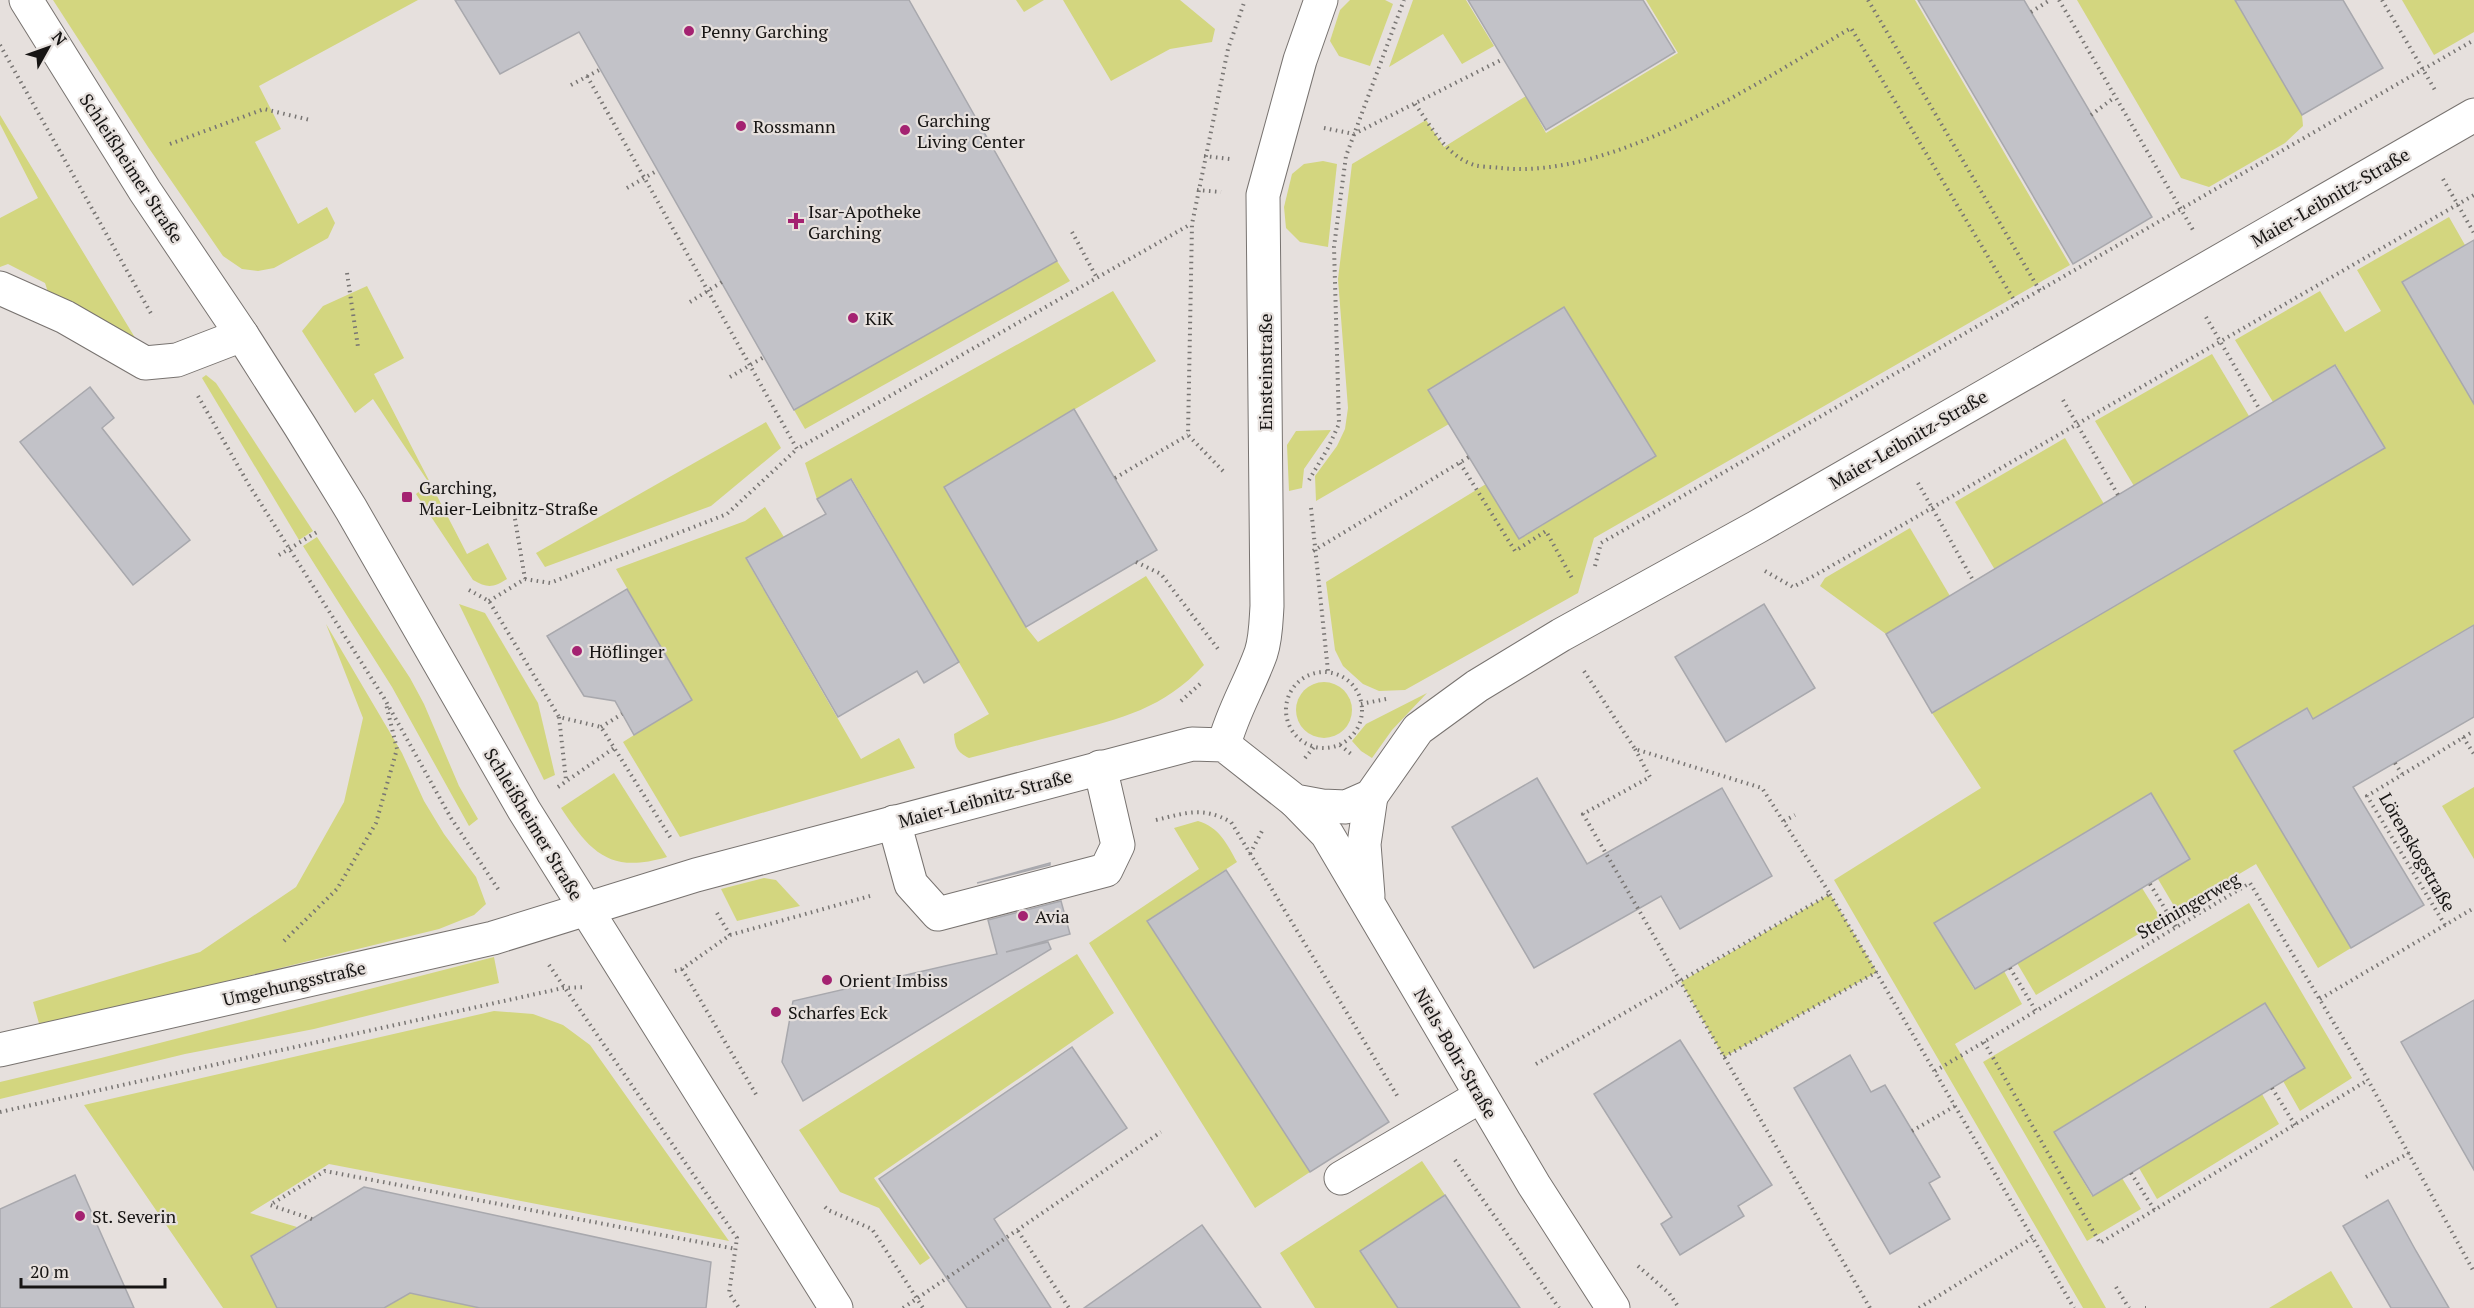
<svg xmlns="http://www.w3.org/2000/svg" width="2474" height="1308" viewBox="0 0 2474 1308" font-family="'PT Serif',serif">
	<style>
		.green { fill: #d3d67f }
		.building { fill: #c2c2c8; stroke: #a8a8ad; stroke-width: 1.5 }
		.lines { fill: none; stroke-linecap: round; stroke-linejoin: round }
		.minor-casing { stroke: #787370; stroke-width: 35 }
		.path { stroke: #787573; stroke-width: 4; stroke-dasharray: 1.5 4.5; stroke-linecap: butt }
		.minor { stroke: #fff; stroke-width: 33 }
		.poi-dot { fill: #a42271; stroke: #e6e0dd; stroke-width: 2 }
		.labels { text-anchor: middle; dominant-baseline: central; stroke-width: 4.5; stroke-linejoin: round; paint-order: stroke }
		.poi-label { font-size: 18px; fill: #171514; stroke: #e6e0dd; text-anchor: start }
		.street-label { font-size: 18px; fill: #171514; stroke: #e6e0dd }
	</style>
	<rect width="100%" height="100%" fill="#e6e0dd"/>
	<g class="green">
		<polygon points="53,0 418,0 259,86 281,129 255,142 298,224 327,207 335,223 328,238 274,268 258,271 242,269 223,256 148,147"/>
		<polygon points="1016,0 1044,0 1024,12"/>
		<polygon points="1063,0 1180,0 1215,29 1212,42 1170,49 1111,81"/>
		<polygon points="1350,0 1385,0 1393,4 1370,66 1339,56 1330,41 1340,10"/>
		<polygon points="1413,0 1466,0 1494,46 1462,64 1443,34 1389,67"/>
		<polygon points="1646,0 1915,0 2070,265 1594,538 1578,593 1405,690 1379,691 1363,684 1343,666 1335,650 1326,582 1486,484 1520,539 1655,456 1564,307 1428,390 1449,424 1316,501 1315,476 1337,446 1345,429 1348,408 1338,279 1352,164 1426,120 1444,147 1526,96 1546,133 1678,53"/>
		<polygon points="2077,0 2235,0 2302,115 2303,126 2285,143 2209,187 2181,178"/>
		<polygon points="2402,0 2474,0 2474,32 2434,55"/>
		<polygon points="0,115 137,341 51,301 45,283 8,264 0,267 0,218 38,198 0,124"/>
		<polygon points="1323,161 1337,164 1328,247 1300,242 1286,228 1284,207 1292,174 1304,164"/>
		<polygon points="2449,217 2465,245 2403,282 2474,363 2474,625 2331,708 2317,724 2307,708 2234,751 2351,948 2318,968 2256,864 2177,911 2158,879 2190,859 2151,793 1935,923 1974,989 2004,971 2022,1004 1955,1044 2106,1308 2083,1308 1834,880 1981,788 1932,713 2384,448 2336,365 2273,402 2235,340 2320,291 2345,332 2381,311 2357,270"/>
		<polygon points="1057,261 1070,281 805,429 794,410"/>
		<path d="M367,286L404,358L374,374L467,554L488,543L507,579C493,588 487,588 473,580L416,494L429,483L373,399L355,413L302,331L323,306Z"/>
		<path d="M1113,291L1156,361L944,487L1026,627L1038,642L1146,576L1204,665C1163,709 1122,718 1066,733C1034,741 1001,750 969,758C957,752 955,747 954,734L989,714L852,479L817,499L805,463Z"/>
		<polygon points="2212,354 2249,416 2134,486 2095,421"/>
		<polygon points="206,375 216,383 313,531 299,540 202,378"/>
		<polygon points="766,422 781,448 711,506 545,567 536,553"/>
		<polygon points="1331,430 1304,469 1302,488 1289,491 1287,445 1296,431"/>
		<polygon points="2065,438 2104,504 1995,570 1955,502"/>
		<polygon points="765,507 784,537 746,559 861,759 899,738 915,768 680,837 623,742 691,699 616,569 745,521"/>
		<polygon points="1910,528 1950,596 1886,634 1820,586 1825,578"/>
		<polygon points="317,537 410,678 424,704 459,786 478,819 469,826 392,687 303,546"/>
		<polygon points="459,604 485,613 538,703 555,775 544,780"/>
		<polygon points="326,624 402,753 424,801 444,834 476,877 486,904 474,915 439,929 40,1027 33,1002 200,952 296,887 344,802 363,718"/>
		<circle cx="1324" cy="710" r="28"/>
		<polygon points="1427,693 1392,730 1372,758 1361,751 1352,741 1366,724"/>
		<path d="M614,773L667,857C610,874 591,853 561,808Z"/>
		<polygon points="2474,787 2474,859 2442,806"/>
		<path d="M1198,821C1219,827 1227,844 1237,862L1147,921L1310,1172L1255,1208L1089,943L1199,869L1174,828Z"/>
		<polygon points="764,878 776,880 800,906 737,921 721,889"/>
		<polygon points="2142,888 2162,920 2036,995 2017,963"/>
		<polygon points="1830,894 1877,972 1724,1057 1681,982"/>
		<polygon points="2249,903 2352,1078 2300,1111 2283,1081 2305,1068 2164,1066 2054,1132 2092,1196 2122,1178 2141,1209 2087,1241 1983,1062"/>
		<polygon points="1077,954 1114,1013 874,1178 930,1258 920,1265 879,1208 840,1192 799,1130"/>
		<polygon points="494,957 499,983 314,1029 185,1054 0,1099 0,1082 101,1058"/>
		<polygon points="494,1011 533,1014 563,1025 590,1045 729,1241 329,1164 250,1213 297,1227 251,1256 277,1308 223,1308 84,1105"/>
		<polygon points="2262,1094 2279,1124 2157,1199 2139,1168"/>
		<polygon points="1422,1161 1445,1195 1360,1251 1398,1308 1315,1308 1280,1253"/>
		<polygon points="2331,1271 2353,1308 2269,1308"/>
		<polygon points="410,1293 480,1308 384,1308"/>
	</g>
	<g class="building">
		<polygon points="455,0 909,0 1057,261 794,410 579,32 500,74"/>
		<polygon points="1468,0 1643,0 1675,52 1546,130"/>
		<polygon points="1918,0 2024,0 2152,217 2073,264"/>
		<polygon points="2235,0 2343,0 2383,68 2302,115"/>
		<polygon points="2474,240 2474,404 2402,282"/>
		<polygon points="1564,307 1656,456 1519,539 1428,390"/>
		<polygon points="2335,365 2385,448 1932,713 1886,634"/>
		<polygon points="90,387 114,418 102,428 190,540 133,585 20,442"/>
		<polygon points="1074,409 1157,550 1026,627 944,487"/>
		<polygon points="851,479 959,662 924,683 917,671 838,717 746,558 826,514 817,499"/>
		<polygon points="627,589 692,700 634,735 615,701 584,696 547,636"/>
		<polygon points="1764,604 1815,688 1726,742 1675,657"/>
		<polygon points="2474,625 2474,717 2353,787 2424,905 2351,948 2234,751 2307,708 2313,719"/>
		<polygon points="1537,778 1587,864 1722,788 1772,876 1680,929 1661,896 1534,968 1452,827"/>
		<polygon points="2151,793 2190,859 1975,989 1934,923"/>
		<polygon points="1050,863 1050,865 977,883"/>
		<polygon points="1226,870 1389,1122 1310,1172 1147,921"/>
		<polygon points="1061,901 1070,934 1006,952 1048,942 1051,949 803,1101 782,1062 793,1001 997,954 988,920"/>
		<polygon points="2474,1000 2474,1170 2401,1042"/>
		<polygon points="2265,1003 2305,1068 2093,1196 2054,1132"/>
		<polygon points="1680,1040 1772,1185 1738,1206 1744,1216 1680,1255 1661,1224 1672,1217 1594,1094"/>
		<polygon points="1072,1047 1127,1128 994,1219 1051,1308 967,1308 879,1179"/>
		<polygon points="1850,1055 1871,1092 1885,1085 1940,1177 1929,1183 1950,1219 1890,1254 1794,1088"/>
		<polygon points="75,1175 134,1308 0,1308 0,1209"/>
		<polygon points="364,1187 711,1262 706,1308 480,1308 410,1293 384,1308 277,1308 251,1256"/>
		<polygon points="1445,1195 1520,1308 1398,1308 1360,1251"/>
		<polygon points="2388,1200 2416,1251 2449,1308 2391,1308 2343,1226"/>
		<polygon points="1202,1225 1261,1308 1084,1308"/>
	</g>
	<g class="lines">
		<defs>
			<g id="minor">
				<polyline points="26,0 145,191 242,335 300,426 351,509 524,810 836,1308"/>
				<polyline points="0,288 65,317 145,363 177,360 242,335"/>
				<path d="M1224,745C1232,713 1250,684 1261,653C1266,638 1266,621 1267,606L1263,195L1300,60L1321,0"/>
				<polyline points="1295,801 1327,834 1534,1185 1613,1308"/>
				<polyline points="894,822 911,884 938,914 1106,870 1118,845 1100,767"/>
				<polyline points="1368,896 1364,844 1371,796"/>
				<polyline points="0,1050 493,938 696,875 1192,744 1224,745 1295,801 1322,806 1346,807 1371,796 1418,729 1477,686 1561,635 1757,527 2474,115"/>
				<polyline points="1341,1178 1481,1096"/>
			</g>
		</defs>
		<use href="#minor" class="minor-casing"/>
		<g class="path">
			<polyline points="1868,0 2040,291"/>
			<polyline points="2059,0 2193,230"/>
			<polyline points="2382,0 2435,90"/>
			<polyline points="2031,12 2050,0"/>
			<polyline points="0,45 153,317"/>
			<polyline points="587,76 797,449 1191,224"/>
			<polyline points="571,85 601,69"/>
			<path d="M1415,104C1432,127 1445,155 1474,165C1482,167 1493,167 1501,168C1613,180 1757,83 1851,28L2017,305"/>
			<polyline points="2091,115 2115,97"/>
			<polyline points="1324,128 1354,134 1503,59"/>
			<polyline points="170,144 264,109 310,120"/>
			<polyline points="1204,156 1230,159"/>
			<polyline points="2443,179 2474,233"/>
			<polyline points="627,188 658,170"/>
			<polyline points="1197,190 1221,192"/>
			<polyline points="1072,232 1097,278"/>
			<polyline points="347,273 358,347"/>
			<polyline points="690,302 722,282"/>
			<polyline points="2206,317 2260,410"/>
			<polyline points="730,377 764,357"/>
			<polyline points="198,396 249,485 384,698 451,818 500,892"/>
			<polyline points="2063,400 2118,495"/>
			<polyline points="1460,463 1515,551 1546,531 1573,580"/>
			<polyline points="1223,471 1188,435 1192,224 1228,49 1245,0"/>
			<polyline points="1115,478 1188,435"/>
			<polyline points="1309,480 1328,448 1339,424 1334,247 1346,156 1404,0"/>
			<polyline points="1918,483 1974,582"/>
			<polyline points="1311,508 1328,671"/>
			<polyline points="514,513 525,579"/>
			<polyline points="1313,551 1469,457"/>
			<polyline points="279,555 317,532"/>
			<polyline points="1136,562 1161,574 1218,649"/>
			<polyline points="1595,566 1601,543 2474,40"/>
			<polyline points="1765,571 1793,587 1819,573 2474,195"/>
			<polyline points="469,590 489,601 559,717 601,727 672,840"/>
			<polyline points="489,601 525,579 550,583 727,514 797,449"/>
			<circle cx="1324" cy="710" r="38"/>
			<polyline points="1181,701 1200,684"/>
			<polyline points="1361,704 1386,699"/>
			<polyline points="559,717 566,780"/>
			<polyline points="601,727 622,714"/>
			<polyline points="2463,737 2474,754"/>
			<polyline points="1340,745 1351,754"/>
			<polyline points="1635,749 1650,777 1583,814 1870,1308"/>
			<polyline points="1305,758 1314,747"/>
			<polyline points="2395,763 2402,774"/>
			<polyline points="558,787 614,748"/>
			<path d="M1156,820C1186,813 1202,806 1231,822L1398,1097"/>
			<polyline points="1784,821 1795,815"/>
			<polyline points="1250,854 1263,829"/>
			<polyline points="2150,884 2176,927"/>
			<polyline points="1830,894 2074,1308"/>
			<polyline points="717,913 730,935"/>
			<polyline points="2445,925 2367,796 2474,731"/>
			<polyline points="284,941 337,889 376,823 397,749 386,704"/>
			<polyline points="549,965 737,1238 729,1293 739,1308"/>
			<polyline points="2010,968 2036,1011 2250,883 2368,1080 2474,1272"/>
			<polyline points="682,969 757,1096"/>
			<polyline points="675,971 682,969 730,935 870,896"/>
			<polyline points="2320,999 2474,908"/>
			<polyline points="1984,1042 2100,1243 2368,1080"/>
			<polyline points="1724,1057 1877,972"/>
			<polyline points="1536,1064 1830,894 1762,788 1635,749 1584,671"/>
			<polyline points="1935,1071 2036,1011"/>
			<polyline points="2272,1088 2295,1125"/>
			<polyline points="0,1112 563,988 586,987"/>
			<polyline points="1912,1131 1955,1106"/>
			<polyline points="1455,1160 1559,1308"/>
			<polyline points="2131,1173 2155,1211"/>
			<polyline points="2366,1177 2409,1153"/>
			<polyline points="825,1207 828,1210 872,1229 923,1308"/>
			<polyline points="312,1219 270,1205 325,1171 736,1249"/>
			<polyline points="1018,1231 1069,1308"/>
			<polyline points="1638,1266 1669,1293 1679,1308"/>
			<polyline points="2116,1287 2129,1308"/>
			<polyline points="903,1308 1161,1132"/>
			<polyline points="1919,1308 2032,1238"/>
			<polyline points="2145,1308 2146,1308"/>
		</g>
		<use href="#minor" class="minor"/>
	</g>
	<g class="poi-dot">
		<circle cx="689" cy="31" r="6"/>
		<circle cx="741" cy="126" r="6"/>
		<circle cx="905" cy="130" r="6"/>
		<path d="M793 212h6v6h6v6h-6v6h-6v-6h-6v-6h6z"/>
		<circle cx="853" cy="318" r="6"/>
		<rect x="401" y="491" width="12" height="12" rx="3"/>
		<circle cx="577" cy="651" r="6"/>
		<circle cx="1023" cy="916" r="6"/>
		<circle cx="827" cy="980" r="6"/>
		<circle cx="776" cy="1012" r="6"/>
		<circle cx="80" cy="1216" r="6"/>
	</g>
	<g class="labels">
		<g class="poi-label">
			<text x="701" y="31">Penny Garching</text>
			<text x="917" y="120">Garching<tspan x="917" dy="21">Living Center</tspan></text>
			<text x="753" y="126">Rossmann</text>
			<text x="808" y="211">Isar-Apotheke<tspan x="808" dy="21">Garching</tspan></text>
			<text x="865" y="318">KiK</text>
			<text x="419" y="487">Garching,<tspan x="419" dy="21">Maier-Leibnitz-Straße</tspan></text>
			<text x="589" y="651">Höflinger</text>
			<text x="1035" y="916">Avia</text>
			<text x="839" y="980">Orient Imbiss</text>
			<text x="788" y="1012">Scharfes Eck</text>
			<text x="92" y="1216">St. Severin</text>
		</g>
		<g class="street-label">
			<text transform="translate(132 168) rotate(57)">Schleißheimer Straße</text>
			<text transform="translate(2330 197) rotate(-30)">Maier-Leibnitz-Straße</text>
			<text transform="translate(1265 372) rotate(-90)">Einsteinstraße</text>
			<text transform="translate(1908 439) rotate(-30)">Maier-Leibnitz-Straße</text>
			<text transform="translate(985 798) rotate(-15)">Maier-Leibnitz-Straße</text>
			<text transform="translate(534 824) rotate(59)">Schleißheimer Straße</text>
			<text transform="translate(2418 852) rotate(60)">Lörenskogstraße</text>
			<text transform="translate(2188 905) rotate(-30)">Steiningerweg</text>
			<text transform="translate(294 983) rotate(-13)">Umgehungsstraße</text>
			<text transform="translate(1456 1053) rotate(60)">Niels-Bohr-Straße</text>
		</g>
	</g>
	<g transform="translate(48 48) rotate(50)" stroke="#e6e0dd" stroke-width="4.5" paint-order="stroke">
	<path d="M0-4.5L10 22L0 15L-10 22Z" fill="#171514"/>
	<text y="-9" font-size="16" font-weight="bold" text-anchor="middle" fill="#171514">N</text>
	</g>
	<path d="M21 1278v9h144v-9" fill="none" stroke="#171514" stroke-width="3"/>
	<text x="30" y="1278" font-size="18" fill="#171514" stroke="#e6e0dd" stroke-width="4.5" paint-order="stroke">20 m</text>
</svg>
